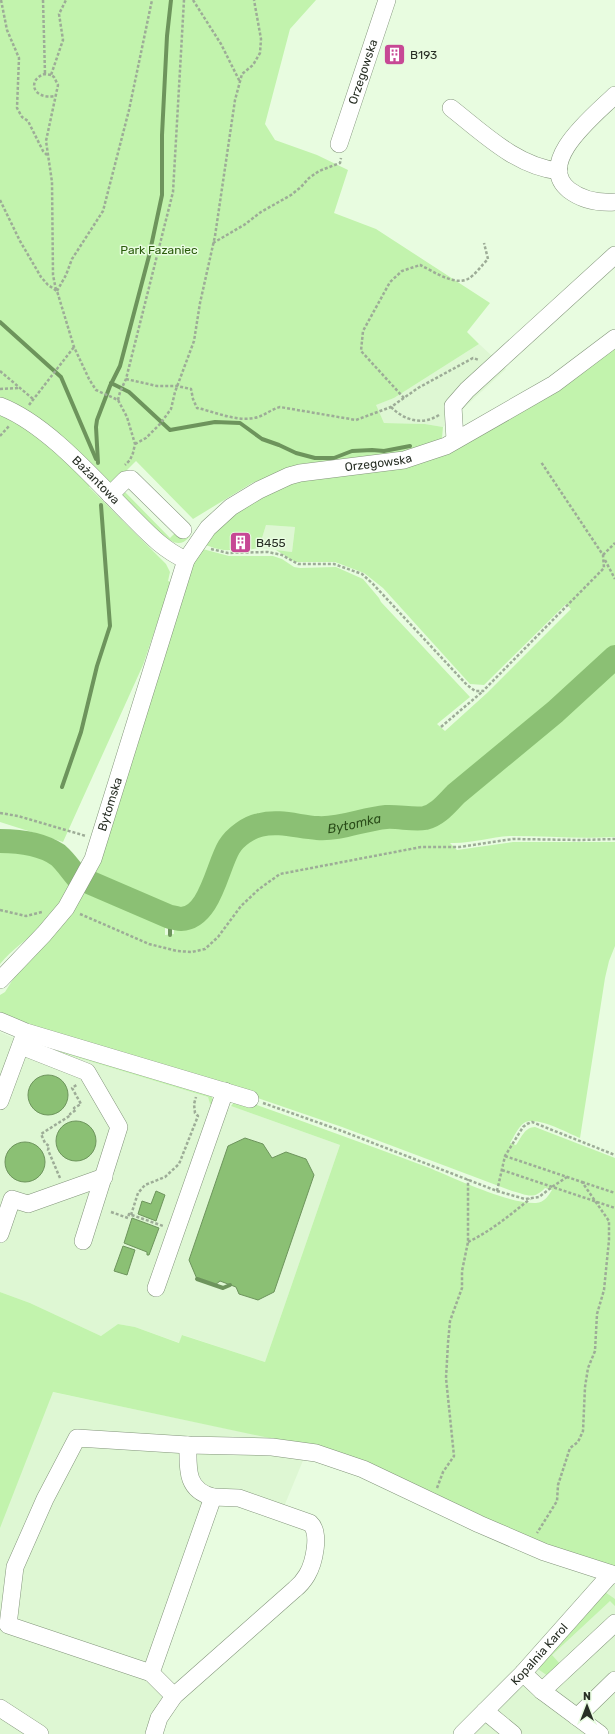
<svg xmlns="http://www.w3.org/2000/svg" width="615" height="1734" viewBox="0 0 615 1734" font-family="Rubik,sans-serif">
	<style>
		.built { fill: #def7d3 }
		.green { fill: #c2f3ad }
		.water { fill: #8bc074; stroke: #6d945c }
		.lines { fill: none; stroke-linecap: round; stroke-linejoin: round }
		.stream { stroke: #6d945c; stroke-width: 4 }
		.river { stroke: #8bc074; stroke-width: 24 }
		.minor-casing { stroke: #83957b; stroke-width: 18 }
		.path { stroke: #9dac97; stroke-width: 2.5; stroke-dasharray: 3 2; stroke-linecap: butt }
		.minor { stroke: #fff; stroke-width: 17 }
		.labels { text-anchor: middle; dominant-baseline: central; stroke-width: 3; stroke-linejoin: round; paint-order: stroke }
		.poi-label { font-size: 12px; fill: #282f25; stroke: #e8fce0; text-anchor: start }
		.street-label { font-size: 12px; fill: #282f25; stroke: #e8fce0 }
		.park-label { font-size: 12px; fill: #2b5c0c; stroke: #e8fce0 }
		.water-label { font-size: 13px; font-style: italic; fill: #2a4d19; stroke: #e8fce0 }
	</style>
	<rect width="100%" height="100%" fill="#e8fce0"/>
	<g class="built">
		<polygon points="479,344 506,369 443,427 425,424 384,423 375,405 394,398"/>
		<polygon points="266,525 295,527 292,552 259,548"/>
		<polygon points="0,1032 11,1037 208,1097 210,1104 228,1110 231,1106 340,1145 265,1362 183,1335 180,1343 135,1327 118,1324 101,1336 30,1303 0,1292"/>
		<polygon points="52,1392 309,1446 283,1509 239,1494 218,1506 154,1680 169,1696 151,1734 47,1734 0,1702 0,1515"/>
		<polygon points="615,1579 615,1734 466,1734"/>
		<polygon points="0,1711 35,1734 0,1734"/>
	</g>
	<g class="green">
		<polygon points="0,0 316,0 290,29 265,124 275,140 317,155 348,170 334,213 376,229 490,303 467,332 479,344 394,398 376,405 384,423 425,424 443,427 442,438 423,446 386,456 300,464 252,483 193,519 136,461 113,484 92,484 89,487 166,564 170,572 168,581 171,582 143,665 63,842 0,822"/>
		<path d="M615,341V652L512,744L474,774L439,805L423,812L394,811L364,813L330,821L300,817L278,816L267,817L246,823L233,832L228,839L212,869L206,886L197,902L193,907L182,912L170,911L143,897L116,889L91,878L160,658L199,548L229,556H273L282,559L294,567L300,568L336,567L363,579L379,598L381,602L470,697L437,724L445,731L487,693L571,609L566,604L484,685L470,684L383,588L364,573L335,562H295L276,550L292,552L295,527L266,525L259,548L247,550L249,537L236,535L231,550C220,551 211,547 201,543L209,529L292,478L403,463Z"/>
		<path d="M120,491H124L170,538L177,531L189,537C180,549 169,541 160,532L157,535L121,498Z"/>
		<path d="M615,659V837C580,839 546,836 511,836C490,837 470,844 450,843L457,850L513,842H615V946L609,961L605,978L580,1138C568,1133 535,1115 524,1123C518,1127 514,1137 510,1143L516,1145C521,1138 525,1127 535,1127L615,1158V1570L561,1553L302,1445L53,1392L0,1528V1292L30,1303L101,1336L118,1324L135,1327L179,1343L182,1335L265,1362L340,1145L231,1106L235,1101L243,1100C305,1122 366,1144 427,1167C454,1178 509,1204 536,1203C545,1202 548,1196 552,1190L545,1188C534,1200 527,1195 512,1191L342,1127L229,1088L0,1016V995L5,992L15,976L84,885L103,892L160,918L165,924V935L174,934V923L184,924L196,919L205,912L222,878L226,862L235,846L257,829L264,827H280L326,831L361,824L383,822L409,821L432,824L446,819L449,814L450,806L453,799L556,713Z"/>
		<path d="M0,844C19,845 43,845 57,860C63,867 67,874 74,879C66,896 54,914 41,927C27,940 12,949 0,964Z"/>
		<polygon points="32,1040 207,1093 212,1097 214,1105 210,1104 208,1097 30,1043"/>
		<polygon points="602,1590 615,1599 615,1606 610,1601 552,1655 560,1664 548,1676 535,1667"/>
	</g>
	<g class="water">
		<circle cx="48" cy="1095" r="20"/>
		<circle cx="76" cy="1141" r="20"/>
		<polygon points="245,1138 263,1144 272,1158 286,1152 306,1159 314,1175 274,1292 258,1300 239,1294 236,1287 220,1281 215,1285 197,1279 189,1260 228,1146"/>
		<circle cx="25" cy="1162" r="20"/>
		<polygon points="156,1191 165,1195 156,1221 138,1214 142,1201 151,1204"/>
		<polygon points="132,1218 159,1228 149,1255 147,1255 147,1252 124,1243"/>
		<polygon points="123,1246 135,1250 127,1275 114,1271"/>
	</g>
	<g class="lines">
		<g class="stream">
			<polyline points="0,322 61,377 96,459"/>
			<polyline points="111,383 129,392 170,430 215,422 240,423 262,439 279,445 296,453 315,458 334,458 352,451 372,450 384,451 410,446"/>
			<polyline points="98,463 96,427 97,420 110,386 120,366 149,256 162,195 162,135 167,36 171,0"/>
			<polyline points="62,787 81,732 97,666 110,626 101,505"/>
			<polyline points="170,917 170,935"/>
			<polyline points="197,1279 223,1288 230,1285"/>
		</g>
		<g class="river">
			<path d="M0,841C19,841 42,844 58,855C65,861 71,870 77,877"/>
			<path id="s1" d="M91,883L170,917C173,917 178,919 181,919C210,918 217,867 229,847C235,837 249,827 260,825C279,820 299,827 317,828C340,830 363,819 386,817C398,816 413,820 425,818C438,815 447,803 456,794L555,712L615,657"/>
		</g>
		<defs>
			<g id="minor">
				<path d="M615,95C596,114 534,162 569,190C582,200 599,203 615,202"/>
				<path d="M451,108C483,133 517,167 559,171"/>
				<path id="s2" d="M339,144L387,0"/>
				<path id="s3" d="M0,406C47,424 94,479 130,515C147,532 163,550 186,560"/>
				<polyline points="455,440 453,406 467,390 615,255"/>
				<polyline points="110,495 125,480 131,479 183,530"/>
				<path id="s4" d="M0,980L44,934L66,908L93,859L186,560L208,528L231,507L259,490L289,476L300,473L404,460L446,446L554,384L615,338"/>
				<polyline points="0,1021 26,1032 250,1099"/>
				<polyline points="21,1046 87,1072 119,1127 83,1241"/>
				<polyline points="0,1101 24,1036"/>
				<polyline points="0,1234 12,1199 28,1204 104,1177"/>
				<polyline points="156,1288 225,1091"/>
				<polyline points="151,1673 8,1625 15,1567 45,1499 77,1438 188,1445 272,1447 316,1453 363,1469 479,1524 544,1552 615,1575"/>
				<polyline points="523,1673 542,1691 600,1734"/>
				<polyline points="542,1691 615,1623"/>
				<path d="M174,1696L151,1673L213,1497C185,1490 188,1467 188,1445"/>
				<polyline points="0,1708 40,1734"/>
				<polyline points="485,1711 513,1734"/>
				<polyline points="577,1717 615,1680"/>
				<path d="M154,1734L159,1718L174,1696L295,1589C300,1585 304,1580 307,1575C314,1563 321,1533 310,1523L239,1498L213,1497"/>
				<path id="s5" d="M462,1734L523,1673L611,1574"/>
			</g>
		</defs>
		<use href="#minor" class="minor-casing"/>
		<g class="path">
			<polyline points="1,0 7,30 19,58 17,108 22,117 28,121 43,151 47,155"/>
			<polyline points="43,0 45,74"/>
			<polyline points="193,0 221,44 240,82"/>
			<path d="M51,75L45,74C27,79 32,100 55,96"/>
			<polyline points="0,200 20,241 41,277 48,285 57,291 74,347 89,379 96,390 118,400 127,417 135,444 133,453 130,460 125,465"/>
			<polyline points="213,243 244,225 261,212 291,195 301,187 309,178 319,171 340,163 341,158"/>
			<polyline points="56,290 53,275 52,182 46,141 58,85 54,77 51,75 63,40 59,14 66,0"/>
			<polyline points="57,291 66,275 72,259 103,211 129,110 152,0"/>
			<polyline points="0,371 33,399"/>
			<path d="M126,379L157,386H177L191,389L193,399L197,408C216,412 238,423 258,417C265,415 272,409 280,407L356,420L391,407L418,388L473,358L479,360"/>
			<polyline points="0,389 19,388"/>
			<path d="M404,398L361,351L363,331L390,282L402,271L420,265C433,271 454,286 468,279C475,275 482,265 488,259L484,243"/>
			<polyline points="118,400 120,392 126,379 173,192 184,0"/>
			<polyline points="29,405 74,347"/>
			<path d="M391,407C404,420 422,426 439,415"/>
			<polyline points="0,436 9,426"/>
			<polyline points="135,444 146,438 160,424 171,409 175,392 194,341 200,303 215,236 235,100 242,74 253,65 260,53 261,39 254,0"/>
			<polyline points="211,549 228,553 268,552 282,555 298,564 334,564 362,574 373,584 467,685 475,691 483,691 604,568 603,555 541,462"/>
			<polyline points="603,555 615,543"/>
			<polyline points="605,560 615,579"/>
			<polyline points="441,727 482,692"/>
			<polyline points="0,813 18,816 86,836"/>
			<polyline points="0,910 26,916 42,912"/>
			<polyline points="80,914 149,944 177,951 192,952 205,949 218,937 241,906 259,889 280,874 421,847 459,847 513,839 581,840 615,839"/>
			<polyline points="263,1103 342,1131 497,1191 505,1156 523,1127 527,1124 532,1122 615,1155"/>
			<polyline points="505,1156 582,1182 609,1221 609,1240 604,1290 597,1314 595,1351 588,1368 585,1387 583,1431 578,1442 570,1448 558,1485 557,1501 537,1533"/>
			<polyline points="502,1170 615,1208"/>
			<polyline points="60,1178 48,1150 49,1146 45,1143 41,1134 71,1115 70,1114 76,1110 74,1108 81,1104 72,1088 78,1084"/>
			<polyline points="582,1182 615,1193"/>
			<polyline points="497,1191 525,1199 539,1197 552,1187 567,1177"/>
			<polyline points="111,1212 128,1218 129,1214 163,1226"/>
			<polyline points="131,1215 138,1193 145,1185 165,1177 179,1164 198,1116 195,1113 194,1104 196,1097"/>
			<path d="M468,1242C491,1231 510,1215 530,1199"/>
			<polyline points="437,1488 443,1472 454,1456 446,1378 448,1343 450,1321 462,1288 462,1271 468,1242 468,1179"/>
		</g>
		<use href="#minor" class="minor"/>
	</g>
	<defs>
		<symbol id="building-square" viewBox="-11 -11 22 22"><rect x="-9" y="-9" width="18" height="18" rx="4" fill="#c74895" stroke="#e8fce0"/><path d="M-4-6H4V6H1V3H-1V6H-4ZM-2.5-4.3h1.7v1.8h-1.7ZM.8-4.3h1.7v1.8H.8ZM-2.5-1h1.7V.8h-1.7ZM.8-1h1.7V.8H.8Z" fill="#fff"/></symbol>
	</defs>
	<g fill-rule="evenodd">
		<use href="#building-square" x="382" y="42" width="25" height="25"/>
		<use href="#building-square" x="228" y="530" width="25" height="25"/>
	</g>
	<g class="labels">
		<g class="poi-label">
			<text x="410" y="55">B193</text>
			<text x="256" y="543">B455</text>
		</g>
		<g class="street-label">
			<text stroke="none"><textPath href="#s2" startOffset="76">Orzegowska</textPath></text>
			<text stroke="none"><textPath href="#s4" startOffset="693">Orzegowska</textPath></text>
			<text stroke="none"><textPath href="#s3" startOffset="122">Bażantowa</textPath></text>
			<text stroke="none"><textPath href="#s4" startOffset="211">Bytomska</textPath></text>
			<text stroke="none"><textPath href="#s5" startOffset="111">Kopalnia Karol</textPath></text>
		</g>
		<g class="park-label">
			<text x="159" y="250">Park Fazaniec</text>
		</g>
		<g class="water-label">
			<text stroke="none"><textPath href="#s1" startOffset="322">Bytomka</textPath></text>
		</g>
	</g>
	<g transform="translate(587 1706)" stroke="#e8fce0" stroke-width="3" paint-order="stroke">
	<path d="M0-3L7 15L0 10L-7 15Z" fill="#282f25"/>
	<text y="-6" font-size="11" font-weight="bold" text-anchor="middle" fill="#282f25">N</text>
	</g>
</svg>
